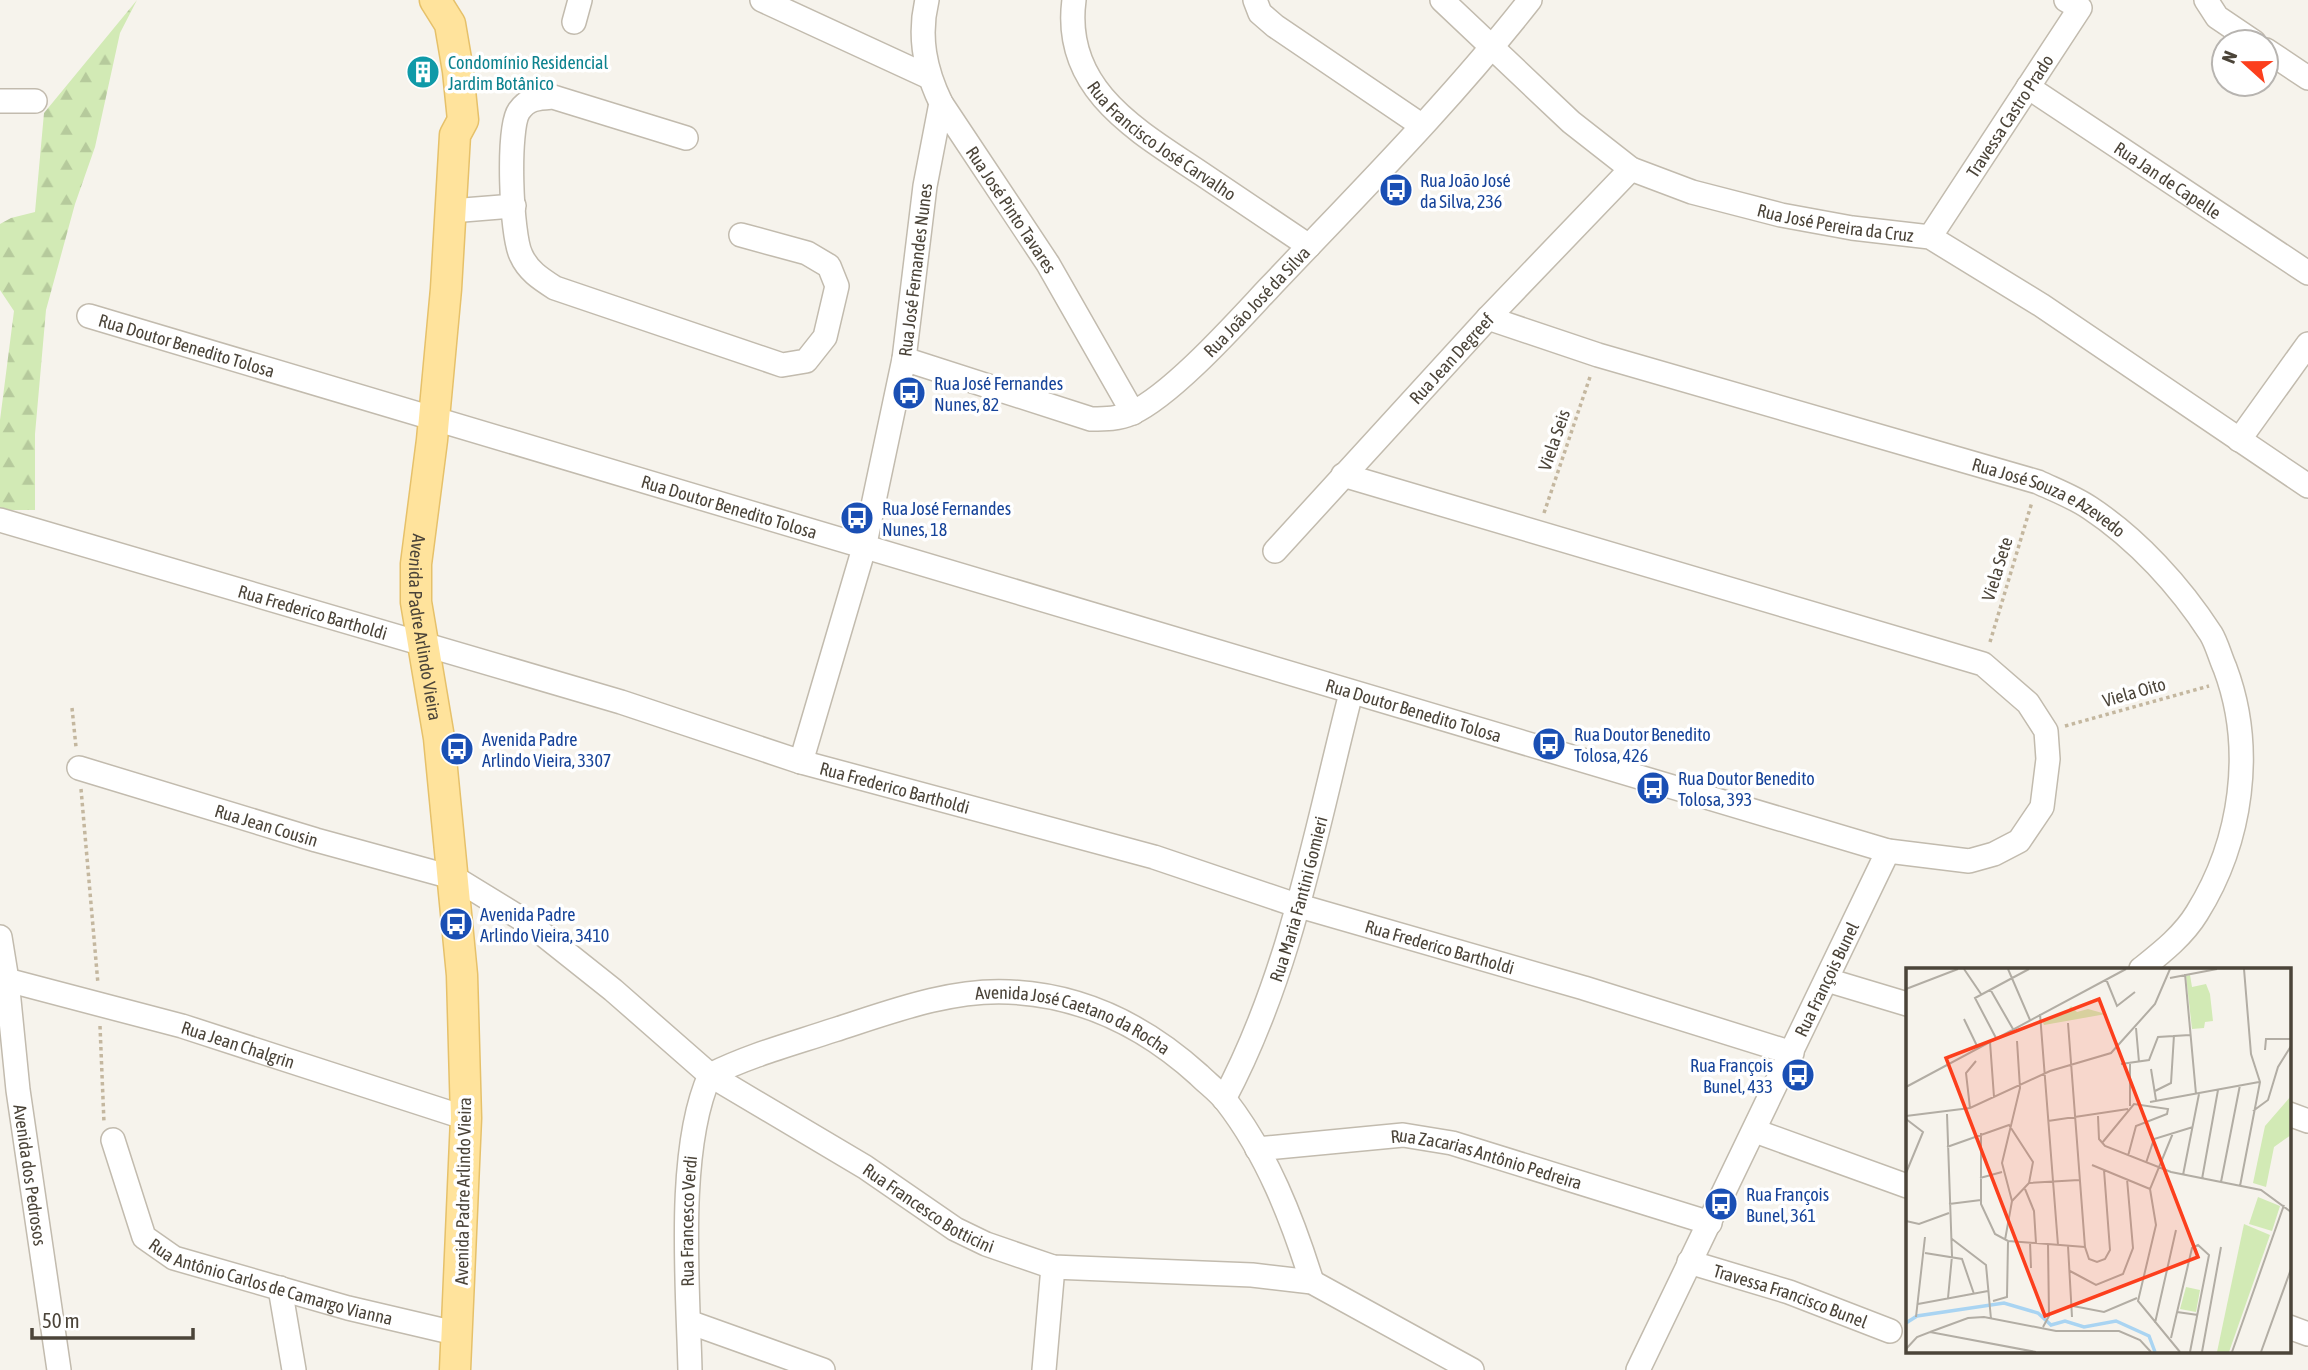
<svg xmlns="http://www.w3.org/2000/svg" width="2308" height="1370" viewBox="0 0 2308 1370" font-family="'Asap Condensed',sans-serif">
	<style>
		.forest { fill: url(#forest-firs) }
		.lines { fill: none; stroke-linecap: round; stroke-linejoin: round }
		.minor-casing { stroke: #c2bbae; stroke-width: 26 }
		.major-casing { stroke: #e6c16a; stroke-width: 33 }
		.path { stroke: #c4b79f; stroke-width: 3.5; stroke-dasharray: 3.5 3.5; stroke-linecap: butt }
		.minor { stroke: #fff; stroke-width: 23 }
		.major { stroke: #ffe39c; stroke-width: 30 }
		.labels { text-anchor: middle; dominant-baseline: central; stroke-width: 7; stroke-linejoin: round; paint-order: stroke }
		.culture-label { font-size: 18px; fill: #0d838f; stroke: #fff; text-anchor: start }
		.street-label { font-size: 18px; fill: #4b4439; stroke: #fff }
		.transit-label { font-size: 18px; fill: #164399; stroke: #fff; text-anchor: start }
		.inset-river { fill: none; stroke: #a9d4f2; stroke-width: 3.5 }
		.inset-road { fill: none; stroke: #b2ada4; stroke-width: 2 }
		.view { fill: #fc3f1d; fill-opacity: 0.15; stroke: #fc3f1d; stroke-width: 3.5 }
		.inset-edge { fill: none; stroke: #4b4439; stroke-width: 3.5 }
	</style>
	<defs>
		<pattern id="forest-firs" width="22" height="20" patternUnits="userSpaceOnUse" patternTransform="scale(1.75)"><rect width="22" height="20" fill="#d2eab5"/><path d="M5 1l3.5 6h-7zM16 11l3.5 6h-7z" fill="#b6ca9c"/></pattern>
	</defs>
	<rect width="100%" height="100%" fill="#f6f3ec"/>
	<polygon class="forest" points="137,0 120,33 95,147 75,204 46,310 35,434 35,510 0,510 0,420 14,311 0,290 0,224 11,218 35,212 44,113"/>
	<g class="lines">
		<defs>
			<g id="minor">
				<polyline points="762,0 929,77"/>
				<path id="s1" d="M927,0C918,37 925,70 941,103L1048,264L1133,413"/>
				<path id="s2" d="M1074,0C1062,90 1138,131 1202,174C1238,198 1273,222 1309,246"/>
				<polyline points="1255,0 1260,13 1275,26 1421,125"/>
				<path id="s3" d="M1442,0L1571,122L1631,169L1692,192L1781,215L1852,228L1930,237L2041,305L2308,486"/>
				<polyline points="2206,0 2217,17 2254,42"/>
				<polyline points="574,22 580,0"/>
				<polyline points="2266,50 2308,78"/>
				<path id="s4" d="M2028,87L2308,273"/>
				<polyline points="0,101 35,101"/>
				<path d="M686,138L553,97C539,98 528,98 519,111C507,128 511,235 521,255C528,271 541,279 555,288L782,365L806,361L825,337L837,286L829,266L807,253L741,235"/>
				<polyline points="451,211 514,206"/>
				<path id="s5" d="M1930,237L2080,8L2066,0"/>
				<path id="s6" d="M89,316L1888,851L1969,861L1994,854L2019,841L2042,807L2048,759L2046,731L2028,703L1983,664L1343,475"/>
				<path id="s7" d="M1488,318L1598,355L2038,482C2055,490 2074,497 2090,508C2137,539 2180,586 2211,634C2217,644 2220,657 2225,668C2255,748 2242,841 2197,913C2183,936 2161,953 2141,969"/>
				<path id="s8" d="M904,359L1091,419C1105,419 1119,419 1132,413C1173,394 1237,322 1269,288C1358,194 1450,102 1530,0"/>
				<polyline points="2239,440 2308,344"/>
				<path id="s9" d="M0,520L621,702L801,762L1154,857L1296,905L1584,988L1792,1053"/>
				<path id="s10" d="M1275,551L1488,318L1631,169"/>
				<path id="s11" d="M801,762L864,548L904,359L925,186L941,103"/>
				<path id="s12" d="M79,768L316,840L455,878L530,924L613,990L710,1075L865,1167L955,1229L986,1244L1053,1267L1252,1275L1312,1282L1472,1370"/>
				<path id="s13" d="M0,937L7,980L18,1090L59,1370"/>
				<path id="s14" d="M7,980L182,1026L466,1118"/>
				<polyline points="1827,980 1907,1004"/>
				<path id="s15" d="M1224,1099C1291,974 1316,829 1351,693"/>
				<polyline points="2289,1114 2308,1121"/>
				<polyline points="1755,1131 1907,1186"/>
				<path id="s16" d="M113,1140L144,1237L174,1258L348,1308L459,1334"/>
				<path id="s17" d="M1257,1149L1403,1135L1452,1143L1710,1223"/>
				<path id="s18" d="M1689,1262L1789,1292L1890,1331"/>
				<polyline points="280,1288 294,1370"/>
				<polyline points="689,1322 823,1370"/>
				<polyline points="2289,1327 2308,1334"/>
				<path id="s19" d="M690,1370C688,1287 676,1150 710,1075C750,1055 792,1044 834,1030C890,1012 950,989 1009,992C1082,995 1146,1027 1199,1075C1208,1084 1218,1091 1226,1101C1267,1154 1292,1218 1312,1282"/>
				<polyline points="1044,1370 1053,1267"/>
				<path id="s20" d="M1638,1370L1888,851"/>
			</g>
			<g id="major">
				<path id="s21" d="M435,0L450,24L458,71L463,120L455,135L446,289L432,440L416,564V602L439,738L462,975L466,1118L455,1370"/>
			</g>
		</defs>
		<use href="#minor" class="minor-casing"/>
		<use href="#major" class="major-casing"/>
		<g class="path">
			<polyline points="1544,513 1591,374"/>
			<polyline points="1990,642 2032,502"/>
			<polyline points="72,708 76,747"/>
			<polyline points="2065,726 2209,686"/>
			<polyline points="81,789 98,984"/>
			<polyline points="100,1026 104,1123"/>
		</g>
		<use href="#minor" class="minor"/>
		<use href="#major" class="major"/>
	</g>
	<defs>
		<symbol id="building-disc" viewBox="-11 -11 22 22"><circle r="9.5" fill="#0f9aa8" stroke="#fff"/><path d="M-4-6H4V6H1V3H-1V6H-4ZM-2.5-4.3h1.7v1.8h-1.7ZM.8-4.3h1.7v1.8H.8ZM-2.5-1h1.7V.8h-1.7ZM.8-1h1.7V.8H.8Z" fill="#fff"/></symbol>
		<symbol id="bus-disc" viewBox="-11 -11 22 22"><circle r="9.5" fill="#1a4fb4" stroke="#fff"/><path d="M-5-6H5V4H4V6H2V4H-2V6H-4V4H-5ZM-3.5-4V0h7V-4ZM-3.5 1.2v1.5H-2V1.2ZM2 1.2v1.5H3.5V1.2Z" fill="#fff"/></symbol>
	</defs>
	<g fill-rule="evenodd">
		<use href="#building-disc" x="404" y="53" width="38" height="38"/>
		<use href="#bus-disc" x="1377" y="171" width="38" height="38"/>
		<use href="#bus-disc" x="890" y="374" width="38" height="38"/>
		<use href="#bus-disc" x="838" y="499" width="38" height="38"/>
		<use href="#bus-disc" x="1530" y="725" width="38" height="38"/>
		<use href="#bus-disc" x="438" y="730" width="38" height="38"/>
		<use href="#bus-disc" x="1634" y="769" width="38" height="38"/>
		<use href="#bus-disc" x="437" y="905" width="38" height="38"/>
		<use href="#bus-disc" x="1779" y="1056" width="38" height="38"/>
		<use href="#bus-disc" x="1702" y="1185" width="38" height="38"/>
	</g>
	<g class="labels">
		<g class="culture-label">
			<text x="448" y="62">Condomínio Residencial<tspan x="448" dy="21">Jardim Botânico</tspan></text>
		</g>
		<g class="street-label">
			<text stroke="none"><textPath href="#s5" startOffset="145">Travessa Castro Prado</textPath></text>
			<text stroke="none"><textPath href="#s2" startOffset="178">Rua Francisco José Carvalho</textPath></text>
			<text stroke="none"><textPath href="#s4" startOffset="168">Rua Jan de Capelle</textPath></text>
			<text stroke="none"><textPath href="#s1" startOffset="234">Rua José Pinto Tavares</textPath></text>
			<text stroke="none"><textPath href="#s3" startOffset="466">Rua José Pereira da Cruz</textPath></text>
			<text stroke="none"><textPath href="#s11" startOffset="506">Rua José Fernandes Nunes</textPath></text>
			<text stroke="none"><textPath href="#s8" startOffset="406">Rua João José da Silva</textPath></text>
			<text stroke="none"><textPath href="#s6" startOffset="102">Rua Doutor Benedito Tolosa</textPath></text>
			<text stroke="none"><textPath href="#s10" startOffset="261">Rua Jean Degreef</textPath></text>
			<text transform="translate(1554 440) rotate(-71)">Viela Seis</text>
			<text stroke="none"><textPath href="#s7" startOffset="590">Rua José Souza e Azevedo</textPath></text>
			<text stroke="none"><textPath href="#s6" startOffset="668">Rua Doutor Benedito Tolosa</textPath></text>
			<text transform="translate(1997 569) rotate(-73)">Viela Sete</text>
			<text stroke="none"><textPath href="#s9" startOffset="326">Rua Frederico Bartholdi</textPath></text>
			<text stroke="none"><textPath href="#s21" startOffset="637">Avenida Padre Arlindo Vieira</textPath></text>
			<text transform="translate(2134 692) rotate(-16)">Viela Oito</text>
			<text stroke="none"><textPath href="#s6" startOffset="1382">Rua Doutor Benedito Tolosa</textPath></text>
			<text stroke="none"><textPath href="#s9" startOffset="934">Rua Frederico Bartholdi</textPath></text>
			<text stroke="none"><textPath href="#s12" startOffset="196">Rua Jean Cousin</textPath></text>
			<text stroke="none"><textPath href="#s15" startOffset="214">Rua Maria Fantini Gomieri</textPath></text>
			<text stroke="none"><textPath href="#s9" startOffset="1502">Rua Frederico Bartholdi</textPath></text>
			<text stroke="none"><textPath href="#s20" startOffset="434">Rua François Bunel</textPath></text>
			<text stroke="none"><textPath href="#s19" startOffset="679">Avenida José Caetano da Rocha</textPath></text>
			<text stroke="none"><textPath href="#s14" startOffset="240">Rua Jean Chalgrin</textPath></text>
			<text stroke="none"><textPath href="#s17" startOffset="233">Rua Zacarias Antônio Pedreira</textPath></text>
			<text stroke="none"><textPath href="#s13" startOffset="240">Avenida dos Pedrosos</textPath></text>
			<text transform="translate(463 1191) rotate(-89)">Avenida Padre Arlindo Vieira</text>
			<text stroke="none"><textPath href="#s12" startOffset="971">Rua Francesco Botticini</textPath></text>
			<text stroke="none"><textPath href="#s19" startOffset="149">Rua Francesco Verdi</textPath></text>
			<text stroke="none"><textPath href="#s16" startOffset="238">Rua Antônio Carlos de Camargo Vianna</textPath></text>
			<text stroke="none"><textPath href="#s18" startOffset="107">Travessa Francisco Bunel</textPath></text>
		</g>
		<g class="transit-label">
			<text x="1420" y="180">Rua João José<tspan x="1420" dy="21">da Silva, 236</tspan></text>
			<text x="934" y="383">Rua José Fernandes<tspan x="934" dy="21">Nunes, 82</tspan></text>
			<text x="882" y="508">Rua José Fernandes<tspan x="882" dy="21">Nunes, 18</tspan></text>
			<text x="1574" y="734">Rua Doutor Benedito<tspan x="1574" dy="21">Tolosa, 426</tspan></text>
			<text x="482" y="739">Avenida Padre<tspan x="482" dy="21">Arlindo Vieira, 3307</tspan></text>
			<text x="1678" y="778">Rua Doutor Benedito<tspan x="1678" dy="21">Tolosa, 393</tspan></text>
			<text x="480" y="914">Avenida Padre<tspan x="480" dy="21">Arlindo Vieira, 3410</tspan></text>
			<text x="1773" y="1065" text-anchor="end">Rua François<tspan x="1773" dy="21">Bunel, 433</tspan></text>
			<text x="1746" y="1194">Rua François<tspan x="1746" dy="21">Bunel, 361</tspan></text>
		</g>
	</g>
	<g transform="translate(1906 968)">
		<rect width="385" height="385" fill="#f6f3ec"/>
		<path d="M284,7L286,19L300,16L304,26L307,53L299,54L298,60L286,61L280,8ZM165,38L171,44L182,41L200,46L138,57L136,52L159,46ZM385,128V167L368,179L360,219L347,215L359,158Z" fill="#d2eab5"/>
		<path d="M338,256L364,267L323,384H311Z" fill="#d2eab5"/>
		<path d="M280,319L294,322L290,344L274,341Z" fill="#d2eab5"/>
		<path d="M352,229L374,238L366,263L343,256Z" fill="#d2eab5"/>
		<path class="inset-river" d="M0,355L11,348L98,335L132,345L145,357L159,353L178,359L210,353L243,368L249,384"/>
		<path class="inset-road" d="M58,1L75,26M102,1L124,52M279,6L290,126M264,10L311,1M200,11L211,38L229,24M0,21L52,1M84,21L107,61M134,46L152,277M58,51L72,80M162,55L179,279L183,291L191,294L199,291L204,282L198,202M230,60L233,94M90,70L69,30L123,1M84,74L88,129M359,82L360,71H385M224,95V138M215,96L243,92L252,69L284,67M245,101L250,132M0,119L220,1M249,123L265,115L268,67M244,134L353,114M64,140L60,105L70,93M347,143L362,132L372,99L385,78M41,146L46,288L42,330M0,148L64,140L144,103L205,85L249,36L264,1M192,148L193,171L199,178L265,204L355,222L385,244M0,151L17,164L0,205M142,153L222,141M75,165V236L89,266L102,273L179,279M267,165L244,221L250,257L232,333L274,384M196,175L228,136L262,141L261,146L230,158L222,188M41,179L103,157L127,194L123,215L106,233M240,195L248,171L287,159M186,197L244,221M277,207L293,126M74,210L96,204M296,211L312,122M315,214L334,117M123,215L173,212M334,218L354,114L345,86L338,1M119,221L128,243L130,275M43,236L75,232M0,253L13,256L43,245M46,271L80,297L85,351M99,272L106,233L96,195L114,120L111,73M124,274L125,300M162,278L166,349M19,285L56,291L68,326M164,303L190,317L217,306L227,280L221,211M87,333L101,329L102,274M12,336L82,323M167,338L198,344L231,330M271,344L292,347M10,349L19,269M249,355L270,262M137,359L143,348L142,276M24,364L62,350L78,349L150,363H213L234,372L245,384M265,370L286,280L292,277L303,287L284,384M0,381L11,369L24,364L130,384M296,384L315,279M326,384L378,237M355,384L385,301"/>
		<path class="view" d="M193,31L292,289L139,348L40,90Z"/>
		<rect width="385" height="385" class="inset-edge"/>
	</g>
	<g transform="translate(2245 63) rotate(291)"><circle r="33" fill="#ffffff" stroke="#b7b4b0" stroke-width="2"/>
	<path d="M0-5L12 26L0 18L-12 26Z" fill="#fc3f1d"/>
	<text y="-10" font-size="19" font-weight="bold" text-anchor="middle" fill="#4b4439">N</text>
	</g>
	<path d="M32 1328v10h161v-10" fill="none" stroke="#4b4439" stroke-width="3.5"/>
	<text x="42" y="1328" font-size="21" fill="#4b4439" stroke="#ffffff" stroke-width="5" paint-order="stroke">50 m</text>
</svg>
